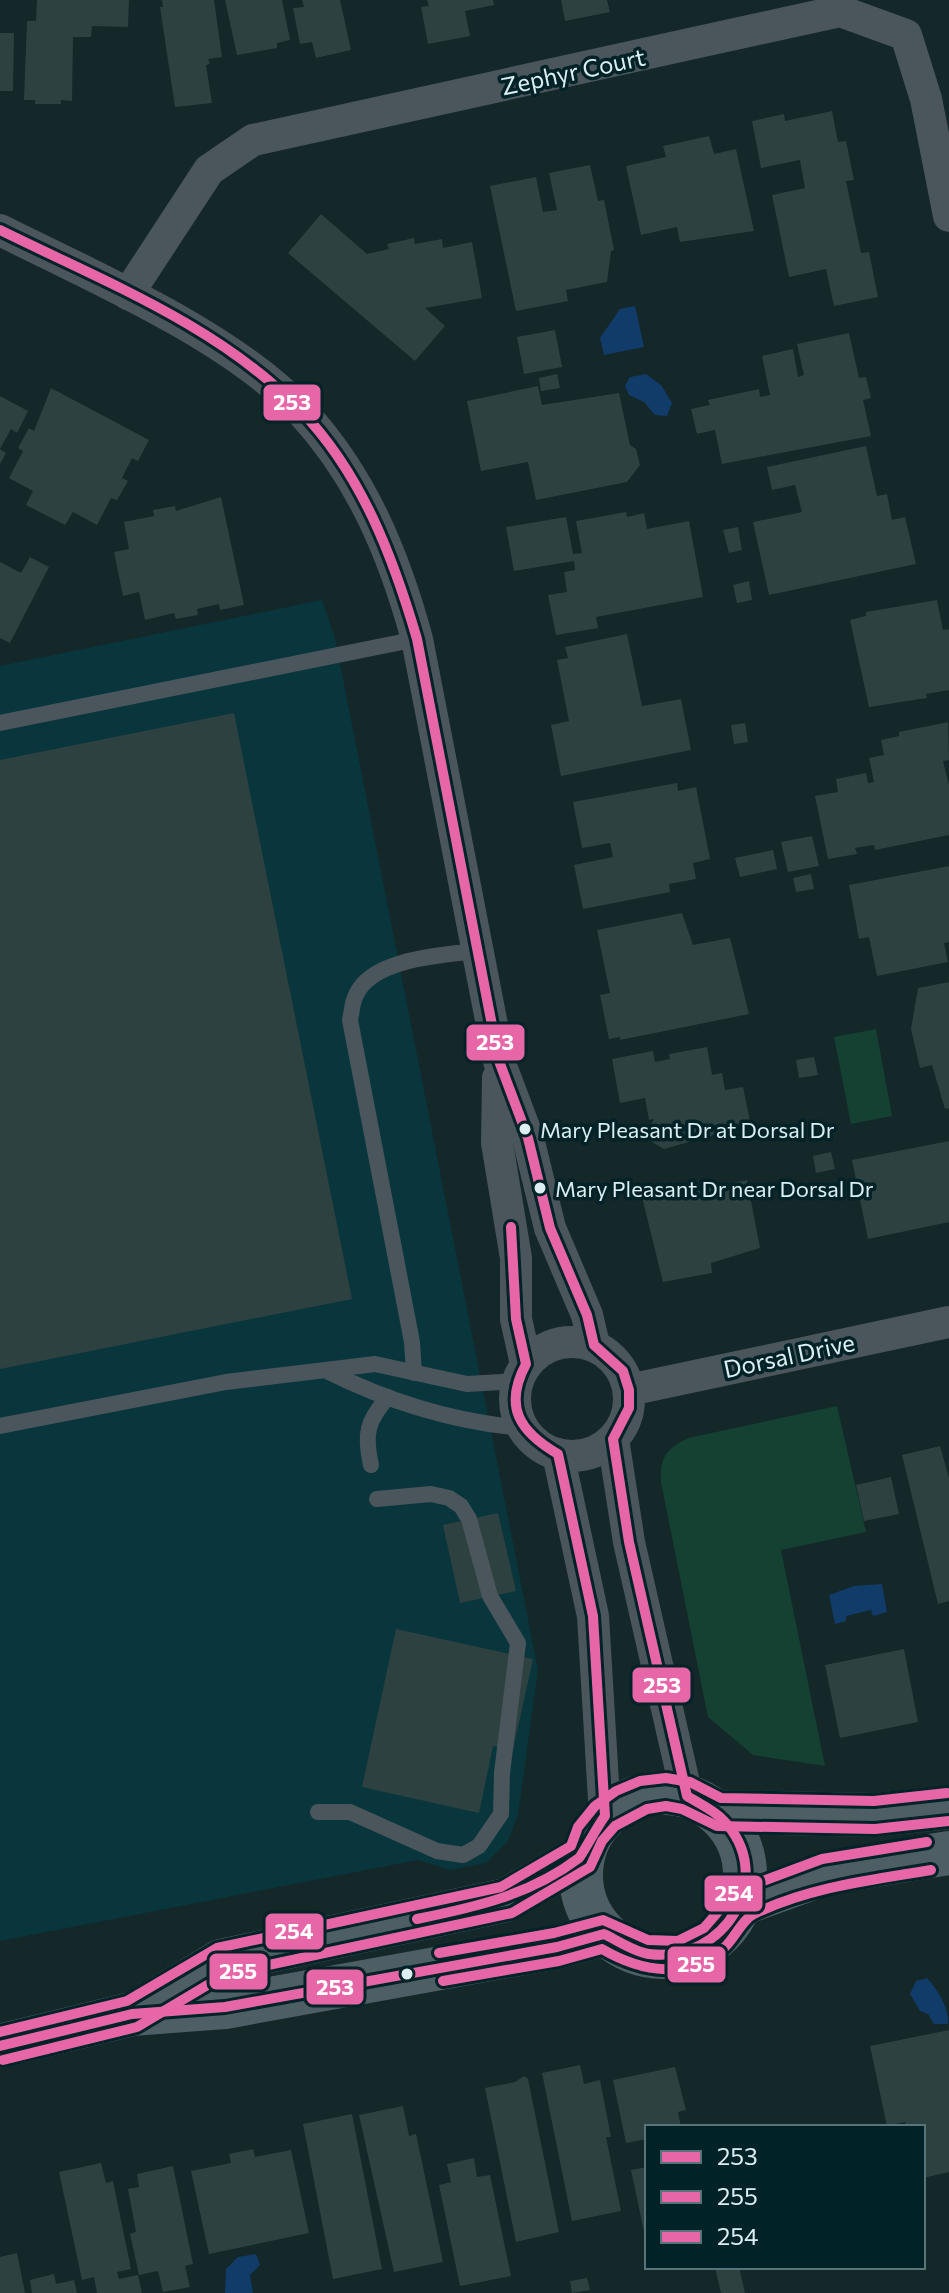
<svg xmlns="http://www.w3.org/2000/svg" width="949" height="2293" viewBox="0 0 949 2293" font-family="Commissioner,sans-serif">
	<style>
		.built { fill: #09363c }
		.green { fill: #144131 }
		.water { fill: #113c6a }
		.building { fill: #2e4141 }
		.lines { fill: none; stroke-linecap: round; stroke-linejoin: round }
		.lane { stroke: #4a565b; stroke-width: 16 }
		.street { stroke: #4a565b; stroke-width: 32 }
		.primary { stroke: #4d5e64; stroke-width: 44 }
		.bus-1-casing { stroke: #012328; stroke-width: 16 }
		.bus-2-casing { stroke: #012328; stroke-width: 16 }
		.bus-3-casing { stroke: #012328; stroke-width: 16 }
		.bus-1 { stroke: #e766a7; stroke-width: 10 }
		.bus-2 { stroke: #e766a7; stroke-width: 10 }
		.bus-3 { stroke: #e766a7; stroke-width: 10 }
		.bus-dot { fill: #dceef2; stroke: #012328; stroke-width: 3 }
		.labels { text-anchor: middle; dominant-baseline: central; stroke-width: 7; stroke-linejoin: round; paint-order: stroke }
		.bus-label { font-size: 22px; fill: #dceef2; stroke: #012328; text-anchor: start }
		.street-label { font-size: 24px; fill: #dceef2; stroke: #012328 }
		.line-badge { stroke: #012328; stroke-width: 3 }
		.badge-label { font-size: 22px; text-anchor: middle; font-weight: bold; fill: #fff }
	</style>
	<rect width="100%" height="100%" fill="#142729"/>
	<polygon class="built" points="322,600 335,638 538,1670 518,1815 508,1841 486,1863 449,1870 418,1860 0,1941 0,666"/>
	<g class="green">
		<polygon points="876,1029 892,1116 851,1124 834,1037"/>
		<path d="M837,1406L866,1532L781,1550L825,1766L753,1755L708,1717L661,1482C660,1457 666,1449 688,1438Z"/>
	</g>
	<g class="water">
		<polygon points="635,306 644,347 604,355 600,338 620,309"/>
		<polygon points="646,374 661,385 672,403 667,416 655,415 644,402 629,395 625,386 630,377"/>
		<polygon points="882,1584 887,1612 873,1616 871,1610 846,1616 846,1621 835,1624 829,1595 854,1586"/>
		<path d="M927,1978C938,1991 949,2007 948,2024H934L928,2014L920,2011L910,1994L916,1981Z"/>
		<polygon points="256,2254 260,2265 250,2275 253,2293 225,2293 226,2269 238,2257"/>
	</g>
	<g class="building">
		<polygon points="37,0 129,0 128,27 92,26 91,37 73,37 72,101 61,100 61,104 35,104 35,100 24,100 27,21 36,21"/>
		<polygon points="162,0 214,0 222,57 208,59 210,64 206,65 212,103 175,107 160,7 163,7"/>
		<polygon points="225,0 282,0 290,40 277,43 277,48 237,55"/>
		<polygon points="302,0 340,0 351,50 316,58 312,42 300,44 293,8 304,7"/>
		<polygon points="427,0 493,0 494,5 465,11 470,36 428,44 421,7 429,6"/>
		<polygon points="561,0 607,0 610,12 565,21"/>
		<polygon points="0,33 14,33 13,91 0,91"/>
		<polygon points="832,111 838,142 846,141 854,180 846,181 861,253 869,252 878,297 834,306 826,269 789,277 772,195 805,188 800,160 761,168 752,121 784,114 785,121"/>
		<polygon points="709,136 714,154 736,149 754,231 680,242 677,227 641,235 626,166 666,157 663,146"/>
		<polygon points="590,165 598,201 604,200 614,250 611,251 607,282 566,290 568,301 516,311 490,186 536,177 543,212 557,210 549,173"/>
		<polygon points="321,214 367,254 389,249 387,244 414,238 415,244 442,239 443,248 472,242 482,298 425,308 445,326 415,361 288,253"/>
		<polygon points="555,330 562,367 524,374 517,337"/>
		<polygon points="849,333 859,378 866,377 871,398 863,400 871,436 722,464 715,430 697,434 691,409 710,405 708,400 759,389 760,397 770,395 762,356 793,349 798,377 804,375 797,344"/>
		<polygon points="557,374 560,388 541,391 539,378"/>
		<polygon points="538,386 542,405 619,393 630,445 636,449 640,465 627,482 536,500 528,462 481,471 467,401"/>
		<polygon points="51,388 149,440 138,461 132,458 122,478 128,481 117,500 111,498 97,525 73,512 65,525 26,505 33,491 9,478 23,451 18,448 29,428 34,431"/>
		<polygon points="0,396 28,411 17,433 11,429 0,449 6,453 0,464"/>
		<polygon points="866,446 877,496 887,494 892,520 905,517 916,564 769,595 753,522 802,512 795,485 772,490 767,467"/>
		<polygon points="221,497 244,605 220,610 219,604 197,609 198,615 176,619 174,613 145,620 139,592 123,596 114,552 129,549 124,522 154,516 153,510 175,506 176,511"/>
		<polygon points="626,512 627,517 644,513 647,529 689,521 703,597 596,617 598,628 556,635 548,595 567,592 564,572 575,570 574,561 514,571 506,527 566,517 573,554 582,553 576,521"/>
		<polygon points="738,527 742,550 729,553 723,530"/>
		<polygon points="30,557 49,567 10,643 0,638 0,562 21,573"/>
		<polygon points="749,581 752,600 737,603 733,585"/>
		<polygon points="937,600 943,630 949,629 949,690 926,694 927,698 869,707 850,620 866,616 866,612"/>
		<polygon points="627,634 642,706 681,699 691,750 561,776 551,725 569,721 557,660 568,658 565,647"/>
		<polygon points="234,713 352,1299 0,1369 0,760"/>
		<polygon points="948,722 949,760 943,761 949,785 949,835 875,850 874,845 855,848 857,854 828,859 815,796 838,792 836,779 866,773 868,783 874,782 869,758 884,755 881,740 899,736 899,732"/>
		<polygon points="745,723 748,742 734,744 731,725"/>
		<polygon points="677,783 678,791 696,787 710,859 693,863 696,879 669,884 670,892 583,909 574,865 613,857 610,843 582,848 573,802"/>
		<polygon points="812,836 819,866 788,872 781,842"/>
		<polygon points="773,850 777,869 740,877 735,858"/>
		<polygon points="949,866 949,942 944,943 948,962 877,976 869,937 859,939 849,885"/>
		<polygon points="811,874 814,889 796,892 793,878"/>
		<polygon points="682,913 693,945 730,938 749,1014 620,1040 620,1037 609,1039 600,995 610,993 597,930"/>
		<polygon points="949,982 949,1108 945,1109 932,1065 920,1068 911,1029 918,988"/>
		<polygon points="707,1047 712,1075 722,1073 725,1090 743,1087 750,1121 723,1127 724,1132 664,1149 652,1142 649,1128 654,1119 649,1120 645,1098 620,1103 612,1059 653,1051 655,1062 670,1059 669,1054"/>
		<polygon points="814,1057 818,1075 799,1078 796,1060"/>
		<polygon points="949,1141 949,1222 868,1239 852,1160"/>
		<polygon points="831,1152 835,1169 816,1173 813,1156"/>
		<polygon points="747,1180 760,1248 711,1263 712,1273 663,1282 641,1193 695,1182 696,1191"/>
		<polygon points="940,1446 949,1478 949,1601 938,1604 902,1455"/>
		<polygon points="891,1477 899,1514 864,1521 856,1485"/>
		<polygon points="498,1513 516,1591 460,1603 443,1525"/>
		<polygon points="396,1629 533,1659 513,1750 493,1746 479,1813 362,1787"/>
		<polygon points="904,1649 918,1722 840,1738 825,1665"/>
		<polygon points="949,2030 949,2172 923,2178 923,2127 906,2127 905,2122 887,2126 870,2046"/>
		<polygon points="580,2065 584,2084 600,2080 611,2137 606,2137 621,2211 572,2221 542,2073"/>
		<polygon points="675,2067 686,2110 678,2112 681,2127 647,2127 647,2139 626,2143 613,2080"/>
		<polygon points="524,2076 528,2079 559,2232 516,2242 485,2088 515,2082"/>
		<polygon points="403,2106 409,2136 416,2134 443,2262 394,2272 359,2115"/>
		<polygon points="352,2114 382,2269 333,2279 303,2124"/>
		<polygon points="253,2149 255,2157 291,2150 309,2233 209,2254 191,2171 231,2163 229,2154"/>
		<polygon points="474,2158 477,2177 490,2175 511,2276 460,2286 439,2185 451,2182 447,2164"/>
		<polygon points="101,2163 106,2183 113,2181 131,2269 117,2272 119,2279 138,2275 142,2293 97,2293 94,2277 82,2280 59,2172"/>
		<polygon points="173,2166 193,2264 185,2266 190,2287 163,2292 158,2271 139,2275 130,2234 136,2232 128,2189 139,2187 137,2174"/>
		<polygon points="647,2167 647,2240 646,2241 631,2170"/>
		<polygon points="17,2253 25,2293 0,2293 0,2257"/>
		<polygon points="739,2267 745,2293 721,2293 715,2268"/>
		<polygon points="54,2274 56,2284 74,2280 77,2293 32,2293 30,2280"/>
		<polygon points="587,2278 590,2290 572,2293 570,2281"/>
	</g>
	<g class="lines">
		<g class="lane">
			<polyline points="0,723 417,639"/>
			<path d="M327,1371C387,1401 455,1422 522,1428"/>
			<path d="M414,1373L412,1342L350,1020C352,1012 352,1002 356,995C372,958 444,955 478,951"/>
			<polyline points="0,1426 226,1382 375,1364 467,1384 517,1381"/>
			<path d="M371,1465C364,1434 367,1421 388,1397"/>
			<polyline points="318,1812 350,1812 437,1851 463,1855 479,1846 501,1814 502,1773 518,1643 490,1596 469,1519 461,1506 449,1498 431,1494 377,1499"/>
		</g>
		<g class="street">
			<path d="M0,230C92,276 233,337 302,412C362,477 394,555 417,639L499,1061L528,1138L550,1228L587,1315L594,1345"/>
			<polyline points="128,294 209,170 253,140 840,11 906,35 926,99 949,216"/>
			<polyline points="498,1078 497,1143 516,1258 516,1319 526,1364"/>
			<circle cx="572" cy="1399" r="57"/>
			<polyline points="629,1390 949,1322"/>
			<polyline points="613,1439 629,1542 687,1796"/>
			<polyline points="558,1454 593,1616 605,1816"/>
		</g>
		<g class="primary">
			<circle cx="663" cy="1875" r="82"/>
			<polyline points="717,1812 875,1815 949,1807"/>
			<polyline points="741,1904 826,1873 949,1853"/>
			<polyline points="141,2009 221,1961 506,1900 582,1856"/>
			<polyline points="0,2046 132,2014 225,2007 557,1947 604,1934"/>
		</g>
		<defs>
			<g id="bus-1">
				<path d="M0,230C103,281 222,327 302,412C362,475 393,557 417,639L499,1061L528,1138L550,1228L587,1315L594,1345L623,1371L629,1390V1408L613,1439L629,1542L687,1796C698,1803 714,1810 723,1820C778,1876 725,1964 649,1954C634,1952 617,1940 604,1934L557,1947L225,2007L132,2014L0,2046"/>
				<path d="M417,1919C476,1907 530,1895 579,1858C582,1855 598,1825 605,1816L593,1616L558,1454C520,1432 503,1407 526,1364L516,1319L511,1227"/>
			</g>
			<g id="bus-2">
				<path d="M443,1981L559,1961L602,1949C641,1972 690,1981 726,1946C735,1937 743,1919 754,1914C809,1887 871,1880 931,1870"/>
				<polyline points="3,2060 137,2027 226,1974 512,1913 590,1867 602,1841 615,1826 647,1809 666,1806 682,1809 717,1826 875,1829 949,1821"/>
			</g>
			<g id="bus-3">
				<polyline points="439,1953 554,1933 603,1920 648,1940 678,1941 704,1928 736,1891 822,1859 927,1842"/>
				<polyline points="0,2032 127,2001 217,1948 501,1887 571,1846 578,1827 595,1806 616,1791 640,1781 666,1778 690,1782 721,1798 874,1801 947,1793"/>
			</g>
		</defs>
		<use href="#bus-1" class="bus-1-casing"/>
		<use href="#bus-2" class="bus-2-casing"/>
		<use href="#bus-3" class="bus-3-casing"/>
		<use href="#bus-1" class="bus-1"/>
		<use href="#bus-2" class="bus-2"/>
		<use href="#bus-3" class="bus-3"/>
	</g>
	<g class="bus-dot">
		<circle cx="525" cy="1129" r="7"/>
		<circle cx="540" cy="1188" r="7"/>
		<circle cx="407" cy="1974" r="7"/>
	</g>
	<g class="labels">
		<g class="bus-label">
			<text x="540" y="1129">Mary Pleasant Dr at Dorsal Dr</text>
			<text x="555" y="1188">Mary Pleasant Dr near Dorsal Dr</text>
		</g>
		<g class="street-label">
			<text transform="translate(573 71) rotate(-12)">Zephyr Court</text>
			<text transform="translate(789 1355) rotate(-12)">Dorsal Drive</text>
		</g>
	</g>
	<g class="line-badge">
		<rect x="262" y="383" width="60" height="39" rx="8" fill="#e766a7"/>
		<rect x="465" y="1023" width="61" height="39" rx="8" fill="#e766a7"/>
		<rect x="631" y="1666" width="61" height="38" rx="8" fill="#e766a7"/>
		<rect x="703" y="1874" width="61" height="39" rx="8" fill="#e766a7"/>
		<rect x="264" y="1912" width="61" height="39" rx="8" fill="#e766a7"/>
		<rect x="666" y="1945" width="61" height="39" rx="8" fill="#e766a7"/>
		<rect x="208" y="1952" width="61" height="39" rx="8" fill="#e766a7"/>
		<rect x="305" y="1968" width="60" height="38" rx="8" fill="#e766a7"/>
	</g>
	<g class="badge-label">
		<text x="292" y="410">253</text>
		<text x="495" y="1050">253</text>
		<text x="662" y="1693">253</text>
		<text x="734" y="1901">254</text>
		<text x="294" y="1939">254</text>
		<text x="696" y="1972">255</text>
		<text x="238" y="1979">255</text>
		<text x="335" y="1995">253</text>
	</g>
	<rect x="645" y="2125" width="280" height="144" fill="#012328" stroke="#597479" stroke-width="2"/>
	<rect x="661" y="2151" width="40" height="12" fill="#e766a7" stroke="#597479" stroke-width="2"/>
	<text x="717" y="2165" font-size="24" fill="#dceef2">253</text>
	<rect x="661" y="2191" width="40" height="12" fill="#e766a7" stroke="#597479" stroke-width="2"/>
	<text x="717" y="2205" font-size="24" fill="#dceef2">255</text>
	<rect x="661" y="2231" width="40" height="12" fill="#e766a7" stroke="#597479" stroke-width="2"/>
	<text x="717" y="2245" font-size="24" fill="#dceef2">254</text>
</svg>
